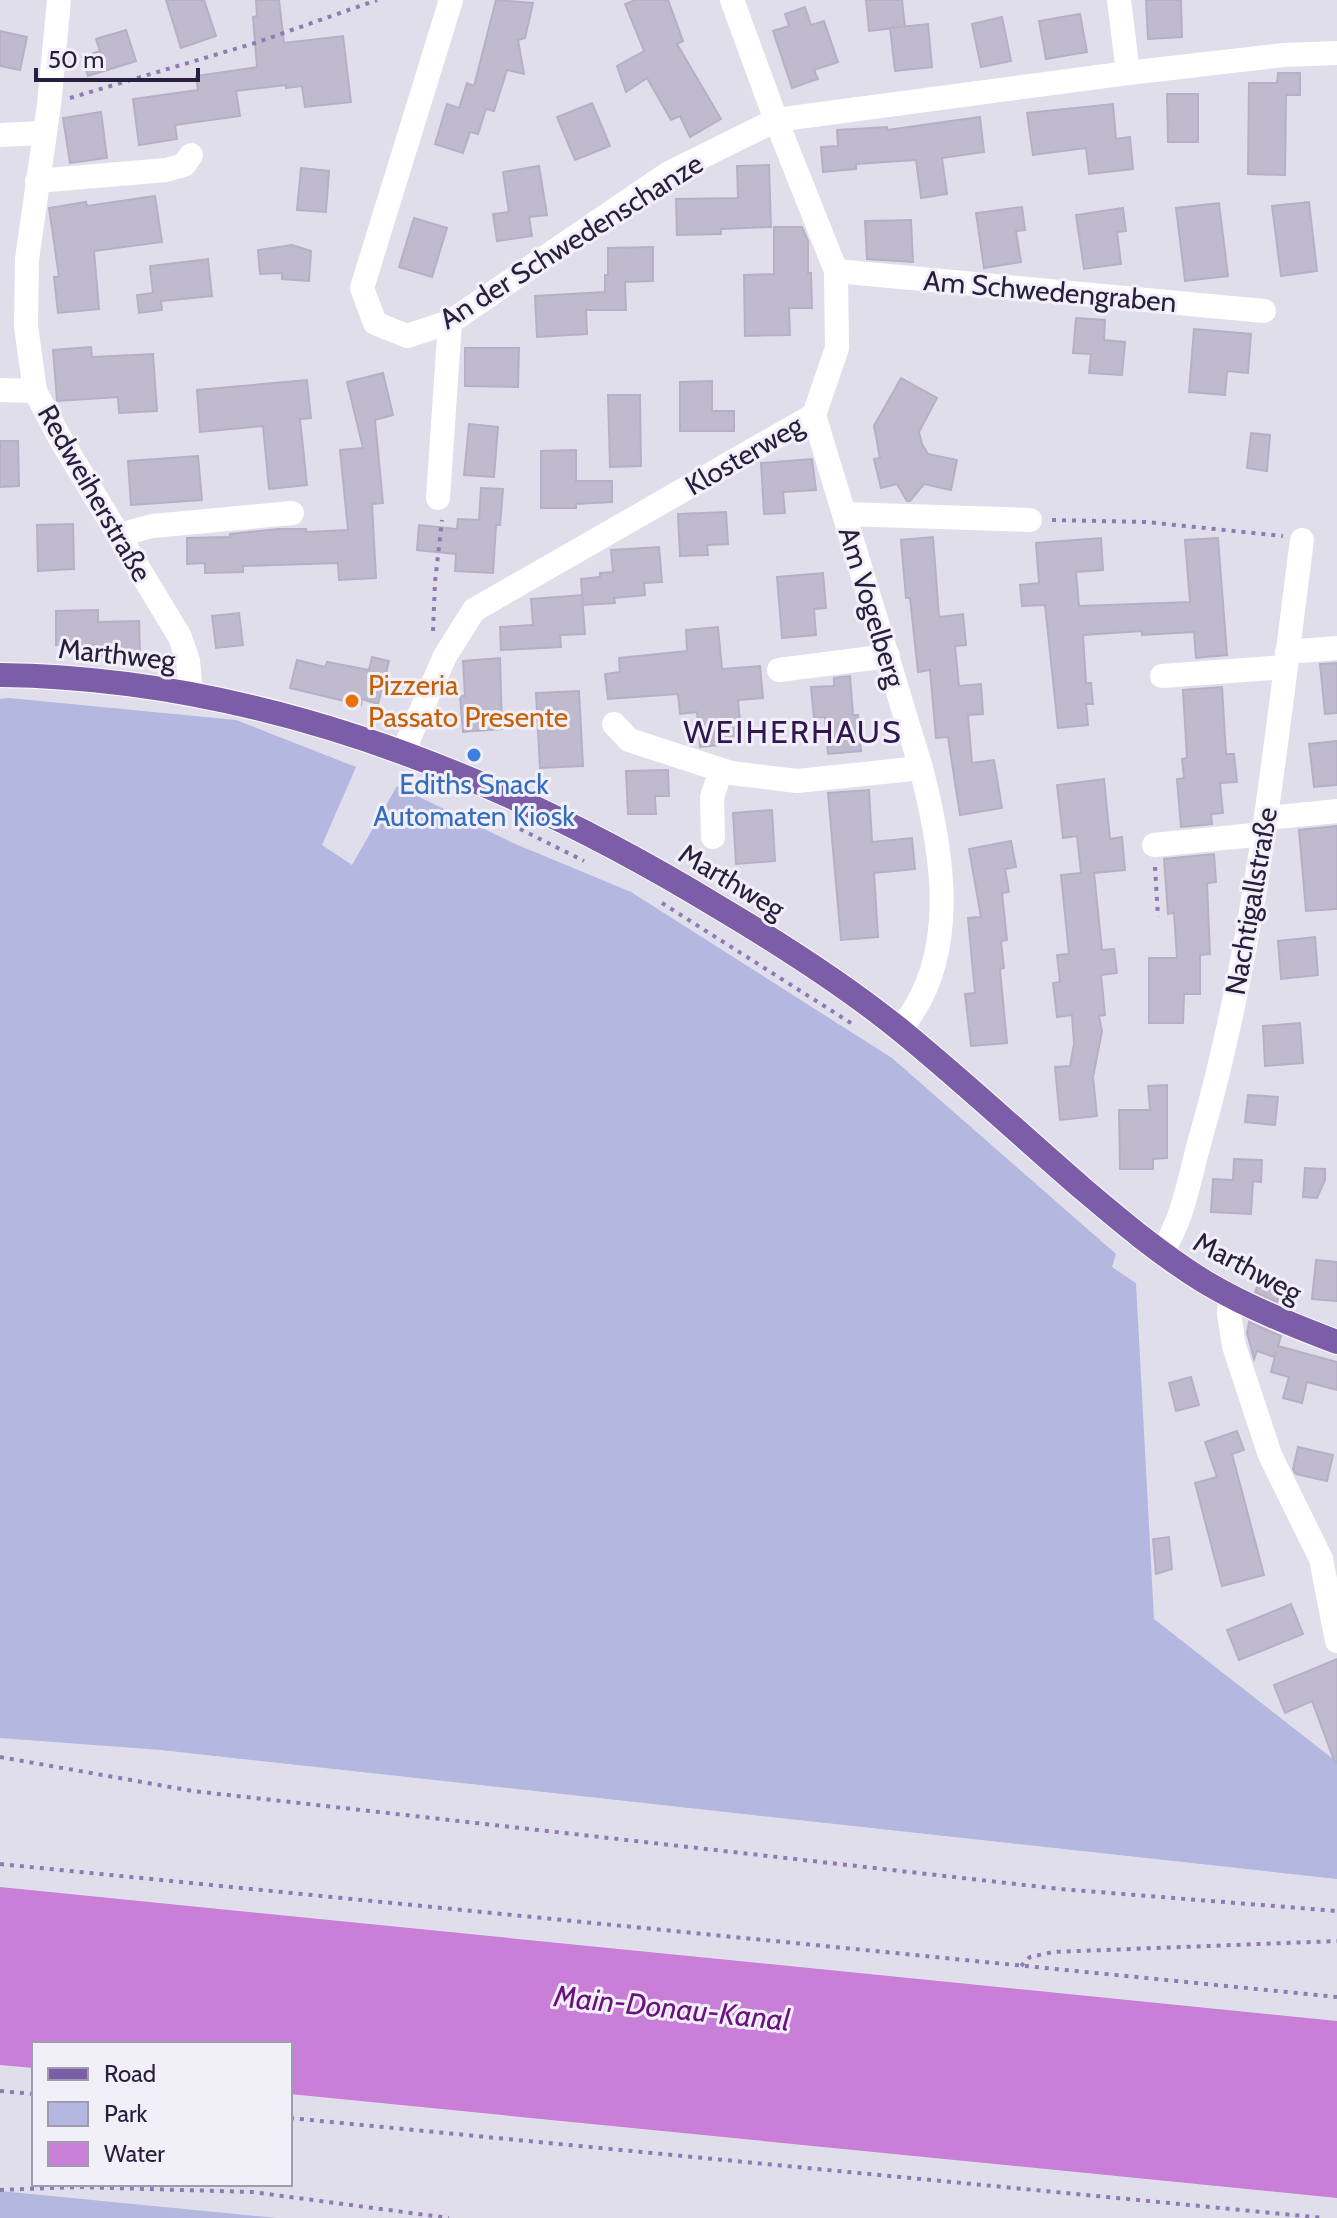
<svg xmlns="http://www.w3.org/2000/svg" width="1337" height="2218" viewBox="0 0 1337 2218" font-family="Cabin,sans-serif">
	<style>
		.green { fill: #b4b7e0 }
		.water { fill: #c97fd8 }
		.building { fill: #bfbacd; stroke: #b6b0c6; stroke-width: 2 }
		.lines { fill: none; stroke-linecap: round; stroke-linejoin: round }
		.major-casing { stroke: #fff; stroke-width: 26 }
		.path { stroke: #8f7bb4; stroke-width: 4; stroke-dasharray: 4 6; stroke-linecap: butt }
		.minor { stroke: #fff; stroke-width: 24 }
		.major { stroke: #7c5da7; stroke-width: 24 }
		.food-dot { fill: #e8710a; stroke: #f1eff8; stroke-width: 3 }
		.shop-dot { fill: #3f7fe0; stroke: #f1eff8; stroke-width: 3 }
		.labels { text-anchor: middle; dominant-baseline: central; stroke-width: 6; stroke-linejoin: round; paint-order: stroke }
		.street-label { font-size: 28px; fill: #2a1e3e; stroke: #f1eff8 }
		.food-label { font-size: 28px; fill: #c56008; stroke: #f1eff8; text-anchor: start }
		.shop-label { font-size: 28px; fill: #366cbe; stroke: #f1eff8 }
		.water-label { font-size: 30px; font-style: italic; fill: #6e1180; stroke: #f1eff8 }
		.quarter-label { font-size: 32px; letter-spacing: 2px; fill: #301752; stroke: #f1eff8 }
	</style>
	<rect width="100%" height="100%" fill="#e1deec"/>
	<g class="green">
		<polygon points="9,698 236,720 356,767 322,845 352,865 397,786 513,843 631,892 892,1058 1116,1254 1112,1267 1136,1283 1154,1619 1337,1762 1337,1879 161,1750 0,1738 0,699"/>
		<polygon points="0,2191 277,2218 0,2218"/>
	</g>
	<polygon class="water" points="0,1887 1337,2021 1337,2198 290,2094 290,2044 34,2044 34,2068 0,2065"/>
	<g class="building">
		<polygon points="166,0 204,0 216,36 181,48"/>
		<polygon points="256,0 279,0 284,43 343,36 351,102 305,107 302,86 286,88 286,85 236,91 240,116 175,125 177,139 139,145 133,99 198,90 196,76 257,67 253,17 257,16"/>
		<polygon points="496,0 533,3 525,38 518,40 524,74 507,70 494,111 486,109 478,134 470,132 463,153 435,144 447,104 459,108 467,83 474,86"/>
		<polygon points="635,0 668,0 683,41 677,44 721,119 690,137 680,116 671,120 647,78 626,92 617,66 644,51 625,4"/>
		<polygon points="866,0 902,0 905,27 869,31"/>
		<polygon points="1146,0 1181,0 1182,37 1148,39"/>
		<polygon points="805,7 811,25 824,21 838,62 814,70 818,79 792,88 773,31 789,26 785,14"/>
		<polygon points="1080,14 1087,52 1046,59 1039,21"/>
		<polygon points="1002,17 1011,61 981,67 972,24"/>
		<polygon points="928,24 932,67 895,71 890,28"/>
		<polygon points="126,30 136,61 88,76 82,57 100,51 96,39"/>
		<polygon points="0,31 27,37 20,70 0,66"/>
		<polygon points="1278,73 1300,73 1300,95 1286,95 1285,175 1248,174 1249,83 1277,83"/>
		<polygon points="1167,94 1198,94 1198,142 1168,142"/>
		<polygon points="592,103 610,146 575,160 557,117"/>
		<polygon points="1113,104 1116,139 1130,137 1133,169 1089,174 1086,148 1033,155 1027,113"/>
		<polygon points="101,112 107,158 70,163 63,118"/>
		<polygon points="980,117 984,152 942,158 947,194 921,198 916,160 856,164 856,169 823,172 821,147 838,146 837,130 887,127 887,130"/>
		<polygon points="769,165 771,227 721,229 721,234 677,235 676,199 738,198 737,166"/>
		<polygon points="539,166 547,215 529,217 532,236 497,241 493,214 509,212 503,172"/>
		<polygon points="301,168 329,171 326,212 297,210"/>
		<polygon points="155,196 162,242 94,251 99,309 58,313 54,277 59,277 49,208 86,202 87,206"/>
		<polygon points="1309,202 1317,271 1281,276 1272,206"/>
		<polygon points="1219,203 1228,276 1185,281 1176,208"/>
		<polygon points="1022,207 1025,230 1016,231 1021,262 984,268 976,213"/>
		<polygon points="1123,208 1126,231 1117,232 1121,264 1084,269 1076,215"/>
		<polygon points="414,218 447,228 432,277 399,267"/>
		<polygon points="911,220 913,262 867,259 865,221"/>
		<polygon points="774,227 802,227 808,241 808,273 811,273 812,308 789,308 790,335 745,336 744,275 774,274"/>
		<polygon points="292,245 311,251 309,281 282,279 282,273 260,274 258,250"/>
		<polygon points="653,247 653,281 625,282 626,310 586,310 587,334 537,337 535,296 605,292 605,275 608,275 608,248"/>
		<polygon points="208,259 212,296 161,301 162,310 139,313 137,295 153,293 150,266"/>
		<polygon points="1076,318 1105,320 1104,340 1125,342 1122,375 1089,373 1091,354 1073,353"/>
		<polygon points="1194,329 1251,334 1248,373 1227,371 1225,395 1189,392"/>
		<polygon points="91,347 92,357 153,354 157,411 119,413 118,397 57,401 53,350"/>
		<polygon points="465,348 519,348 518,387 465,386"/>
		<polygon points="383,373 393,415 375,420 383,503 372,504 376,578 339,580 338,563 243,566 243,572 205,573 205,563 187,564 187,538 230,537 230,534 279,529 306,529 306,532 348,530 340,450 363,448 347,382"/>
		<polygon points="901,378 937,398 919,432 922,444 928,454 957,460 951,490 924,484 910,501 907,501 897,484 881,488 874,459 880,458 874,426"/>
		<polygon points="307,380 311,418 300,419 307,485 269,489 263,426 200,432 197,390"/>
		<polygon points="712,381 712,411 734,411 734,431 680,431 680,382"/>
		<polygon points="608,395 640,395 641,466 610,467"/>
		<polygon points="469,424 498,427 494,477 464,475"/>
		<polygon points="1251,433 1270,435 1267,471 1247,468"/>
		<polygon points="0,441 18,441 19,486 0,487"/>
		<polygon points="576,450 576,481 612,481 612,502 576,504 576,508 541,508 541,451"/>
		<polygon points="198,456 202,500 131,505 128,461"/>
		<polygon points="812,459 816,490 783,492 785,513 764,514 761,463"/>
		<polygon points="481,488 503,489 500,525 496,525 493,573 455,571 456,554 417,550 419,525 457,529 458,519 479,520"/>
		<polygon points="726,512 728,544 707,545 708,555 680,556 678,514"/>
		<polygon points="73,524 74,569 38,571 37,525"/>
		<polygon points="933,537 939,617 963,614 966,645 955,646 959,686 981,684 983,714 968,715 972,763 994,760 1002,808 960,815 948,737 936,738 930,670 918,672 910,598 906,598 901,540"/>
		<polygon points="1101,538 1103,570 1076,572 1079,606 1190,602 1185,540 1218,538 1227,655 1196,658 1194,632 1142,635 1142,631 1083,635 1086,683 1091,683 1093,704 1086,704 1088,725 1058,728 1045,605 1022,606 1020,585 1039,583 1036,543"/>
		<polygon points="659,547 662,582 644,583 645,595 614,598 615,603 583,605 581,579 600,577 600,573 613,572 611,550"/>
		<polygon points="823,573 826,608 814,609 816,635 782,638 777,577"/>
		<polygon points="582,595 585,634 560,635 561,647 501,650 500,627 533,625 531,599"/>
		<polygon points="98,610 98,622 139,621 140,655 96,656 96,645 56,645 56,611"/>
		<polygon points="239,613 243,645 216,648 212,616"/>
		<polygon points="718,627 722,669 760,666 763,698 738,700 742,743 700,747 697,712 680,714 678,694 608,699 605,674 620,672 619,658 687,651 686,630"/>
		<polygon points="372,657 389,661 378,704 362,699 361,705 290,688 297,660 325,667 327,662 369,670"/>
		<polygon points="500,658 502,729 463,732 460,696 465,696 463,661"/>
		<polygon points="1337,663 1337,713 1325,714 1320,664"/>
		<polygon points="850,676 853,715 858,715 861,751 828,754 825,717 814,718 811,687 834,686 834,678"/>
		<polygon points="1222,687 1226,754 1234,754 1237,782 1220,783 1223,813 1211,814 1212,824 1181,827 1177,779 1184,778 1182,759 1187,758 1183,690"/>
		<polygon points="579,691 583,766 540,768 536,693"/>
		<polygon points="1337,741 1337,785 1314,787 1309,744"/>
		<polygon points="668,770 669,796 655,796 656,814 628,814 626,771"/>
		<polygon points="1104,779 1110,839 1122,837 1125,870 1094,873 1102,950 1114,949 1117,973 1101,975 1105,1015 1099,1016 1102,1031 1093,1077 1097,1116 1060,1120 1055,1067 1070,1066 1074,1044 1072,1015 1057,1017 1053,983 1060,982 1057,955 1069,954 1061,875 1081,873 1077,836 1063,838 1057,785"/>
		<polygon points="869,790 872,842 912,838 915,869 874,873 878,937 841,940 828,793"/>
		<polygon points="772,810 775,861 736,864 733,813"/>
		<polygon points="1337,826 1337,909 1306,911 1299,830"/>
		<polygon points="1011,841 1016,867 1005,869 1009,892 1002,893 1007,940 1001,941 1004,968 1000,969 1007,1043 971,1046 965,994 975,993 968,918 981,917 969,849"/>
		<polygon points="1214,854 1216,882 1207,883 1210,954 1200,955 1200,994 1184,994 1183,1023 1149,1023 1149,958 1177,958 1174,913 1168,914 1164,859"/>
		<polygon points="1315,937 1318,975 1281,979 1278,941"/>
		<polygon points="1300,1023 1303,1063 1265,1066 1263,1026"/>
		<polygon points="1167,1085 1167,1158 1153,1159 1153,1169 1120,1169 1119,1110 1150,1110 1148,1086"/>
		<polygon points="1248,1095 1278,1097 1275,1125 1245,1122"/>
		<polygon points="1234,1159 1262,1160 1261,1182 1253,1181 1251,1214 1211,1212 1213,1179 1233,1180"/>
		<polygon points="1305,1168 1325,1169 1325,1180 1317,1198 1303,1197"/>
		<polygon points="1316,1260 1337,1262 1337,1301 1312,1299"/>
		<polygon points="1263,1272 1285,1280 1277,1302 1255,1292"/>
		<polygon points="1249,1322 1281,1336 1278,1346 1337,1362 1337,1390 1307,1382 1302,1403 1283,1398 1289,1377 1271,1372 1276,1352 1274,1357 1257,1351 1254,1359 1247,1333"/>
		<polygon points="1191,1377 1199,1405 1176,1411 1169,1383"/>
		<polygon points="1237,1431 1244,1450 1232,1454 1264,1575 1222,1586 1195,1483 1217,1477 1205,1442"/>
		<polygon points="1298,1447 1333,1455 1327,1481 1296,1474 1293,1469"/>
		<polygon points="1169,1537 1172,1569 1156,1574 1153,1539"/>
		<polygon points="1291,1604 1303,1634 1239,1660 1227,1630"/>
		<polygon points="1337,1659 1337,1763 1335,1763 1312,1701 1285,1713 1274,1685"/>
	</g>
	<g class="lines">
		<defs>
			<path id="major" d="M0,675C258,678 502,775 720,908C784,946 847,986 904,1033C965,1083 1023,1137 1083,1189C1122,1222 1161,1255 1205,1282C1247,1307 1291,1325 1337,1342"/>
		</defs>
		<use href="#major" class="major-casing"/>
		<g class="path">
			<polyline points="70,98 255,43 377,0"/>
			<polyline points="1052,520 1146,522 1283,536"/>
			<polyline points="433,631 435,582 442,520"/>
			<polyline points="520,829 584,861"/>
			<polyline points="1155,867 1158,917"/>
			<polyline points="662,903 854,1025"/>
			<polyline points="0,1757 193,1791 1060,1889 1337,1911"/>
			<polyline points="0,1864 1337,1997"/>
			<polyline points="1021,1966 1030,1957 1053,1952 1337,1941"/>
			<polyline points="0,2091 34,2094"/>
			<polyline points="290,2118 1324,2218"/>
			<polyline points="0,2190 78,2187 252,2192 449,2218"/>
		</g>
		<g class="minor">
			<polyline points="59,0 49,105 27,259 26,326 35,391 61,440 180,637 188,661 191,693"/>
			<polyline points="451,0 362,288 375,323 407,336 450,322 669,173 776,120 1128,73 1284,55 1337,53"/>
			<polyline points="1119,0 1128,73"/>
			<polyline points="0,135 44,133"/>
			<polyline points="37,181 166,170 184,165 191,155"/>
			<polyline points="836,271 1264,311"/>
			<polyline points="0,390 35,391"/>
			<path d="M814,415L921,768C943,852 961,958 900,1029"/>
			<polyline points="438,498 450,322"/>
			<polyline points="844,514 1030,520"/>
			<polyline points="119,535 152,526 292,513"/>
			<polyline points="1287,652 1337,648"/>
			<polyline points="779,670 888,656"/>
			<polyline points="1162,676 1285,667"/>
			<polyline points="614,724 629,740 731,773 797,781 921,768"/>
			<polyline points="403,752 445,656 474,610 814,415 837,348 836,271 776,120 732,0"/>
			<polyline points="1267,818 1337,811"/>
			<polyline points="713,837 712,797 721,770"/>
			<polyline points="1154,845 1264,834"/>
			<path d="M1161,1253C1185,1217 1190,1173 1202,1133C1257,939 1276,738 1302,540"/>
			<polyline points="1230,1297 1229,1314 1234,1346 1270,1455 1321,1559 1337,1641"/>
		</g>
		<use href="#major" class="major"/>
	</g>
	<circle class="food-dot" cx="352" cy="701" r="8"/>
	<circle class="shop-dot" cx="474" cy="755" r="8"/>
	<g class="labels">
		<g class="street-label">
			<text transform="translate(571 241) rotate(-32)">An der Schwedenschanze</text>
			<text transform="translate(1050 291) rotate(5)">Am Schwedengraben</text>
			<text transform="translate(744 455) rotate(-30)">Klosterweg</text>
			<text transform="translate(95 493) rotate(60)">Redweiherstraße</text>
			<text transform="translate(872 607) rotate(73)">Am Vogelberg</text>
			<text transform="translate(117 654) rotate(6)">Marthweg</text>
			<text transform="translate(732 881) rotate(31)">Marthweg</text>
			<text transform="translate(1251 901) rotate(-80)">Nachtigallstraße</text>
			<text transform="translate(1248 1267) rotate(28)">Marthweg</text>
		</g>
		<g class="food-label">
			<text x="368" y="685">Pizzeria<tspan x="368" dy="32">Passato Presente</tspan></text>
		</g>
		<g class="shop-label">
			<text x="474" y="784">Ediths Snack<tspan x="474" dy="32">Automaten Kiosk</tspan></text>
		</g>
		<g class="water-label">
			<text transform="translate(672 2008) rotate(6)">Main-Donau-Kanal</text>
		</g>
		<g class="quarter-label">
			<text x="793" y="731">WEIHERHAUS</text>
		</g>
	</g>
	<rect x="32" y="2042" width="260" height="144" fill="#f1eff8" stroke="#a19bae" stroke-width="2"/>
	<rect x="48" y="2068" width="40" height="12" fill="#7c5da7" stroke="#a19bae" stroke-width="2"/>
	<text x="104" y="2082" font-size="24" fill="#2a1e3e">Road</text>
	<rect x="48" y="2102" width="40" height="24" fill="#b4b7e0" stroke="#a19bae" stroke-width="2"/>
	<text x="104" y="2122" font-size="24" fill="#2a1e3e">Park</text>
	<rect x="48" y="2142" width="40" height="24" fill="#c97fd8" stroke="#a19bae" stroke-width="2"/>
	<text x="104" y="2162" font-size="24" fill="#2a1e3e">Water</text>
	<path d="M36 68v12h162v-12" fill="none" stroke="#2a1e3e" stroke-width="4"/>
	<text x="48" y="68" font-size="24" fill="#2a1e3e" stroke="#f1eff8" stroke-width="6" paint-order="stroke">50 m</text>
</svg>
